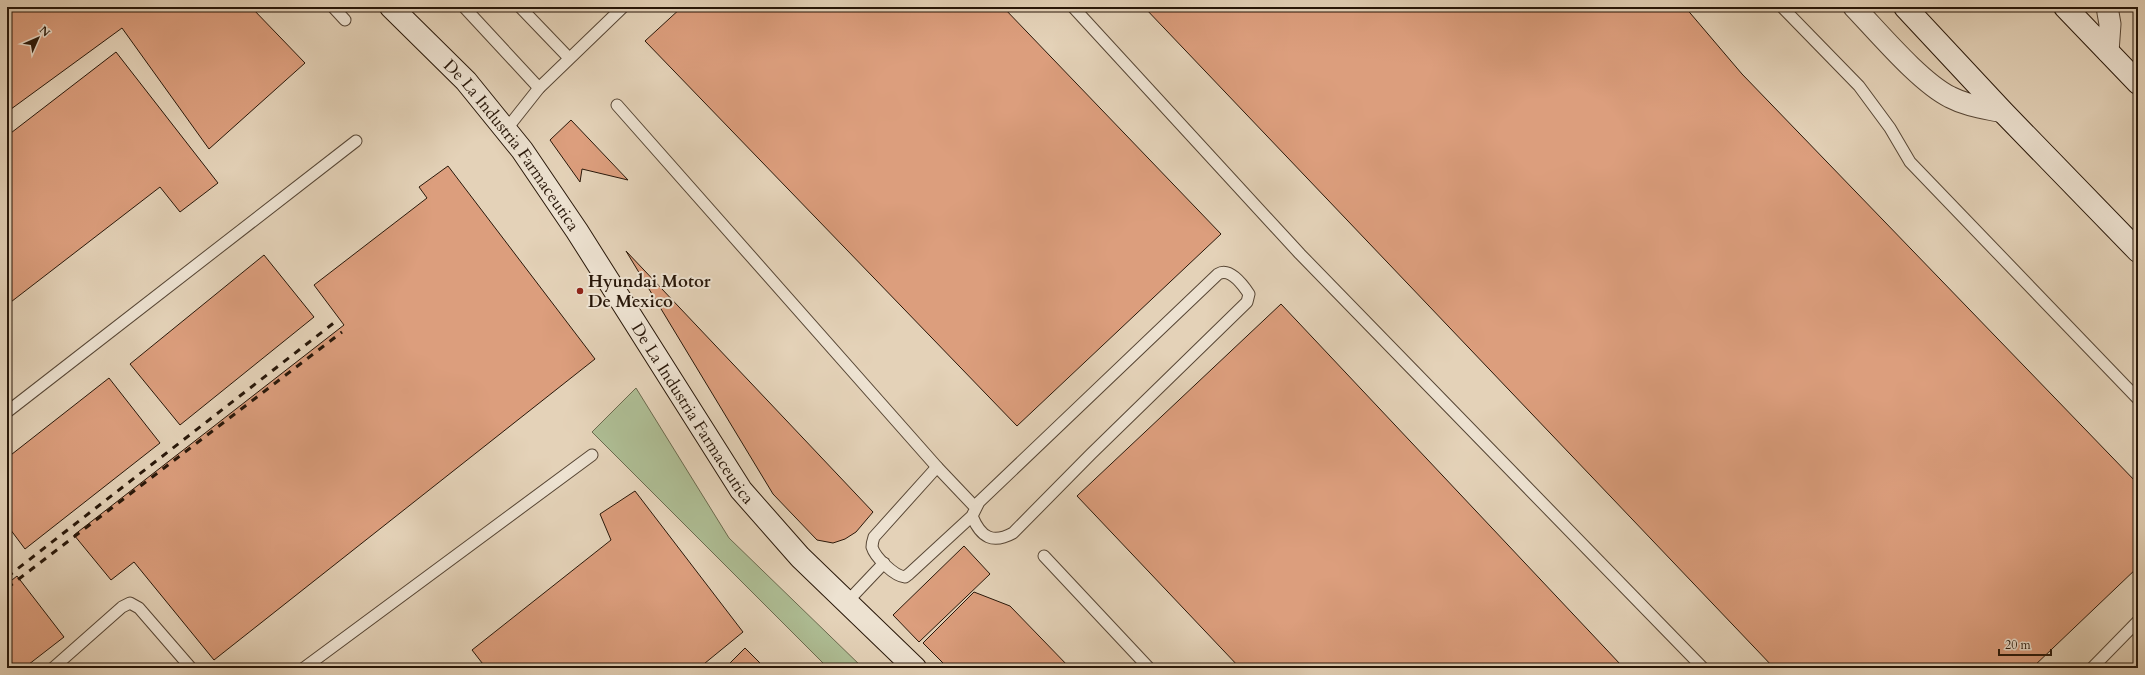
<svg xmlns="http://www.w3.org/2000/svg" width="2145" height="675" viewBox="0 0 2145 675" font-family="Cardo,serif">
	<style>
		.green { fill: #aebd94; stroke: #6b6a4e }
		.building { fill: #dc9e7d; stroke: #281709 }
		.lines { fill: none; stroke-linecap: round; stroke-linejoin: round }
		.service-casing { stroke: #574635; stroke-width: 13 }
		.minor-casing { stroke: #574635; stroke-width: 23 }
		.secondary-casing { stroke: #281709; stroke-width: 24 }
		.service { stroke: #ede2d1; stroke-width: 11 }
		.minor { stroke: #ede2d1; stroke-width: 21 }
		.secondary { stroke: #ede2d1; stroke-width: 22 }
		.rail { stroke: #281709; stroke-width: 3; stroke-dasharray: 7 7; stroke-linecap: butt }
		.poi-dot { fill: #8f2418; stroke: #ede2d1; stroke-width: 1.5 }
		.labels { text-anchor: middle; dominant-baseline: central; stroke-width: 4; stroke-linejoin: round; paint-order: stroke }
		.street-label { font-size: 17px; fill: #281709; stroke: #ede2d1 }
		.poi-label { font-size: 17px; font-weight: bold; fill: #281709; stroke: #ede2d1; text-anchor: start }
	</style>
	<rect width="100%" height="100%" fill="#e4d2b8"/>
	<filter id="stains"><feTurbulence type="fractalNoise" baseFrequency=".005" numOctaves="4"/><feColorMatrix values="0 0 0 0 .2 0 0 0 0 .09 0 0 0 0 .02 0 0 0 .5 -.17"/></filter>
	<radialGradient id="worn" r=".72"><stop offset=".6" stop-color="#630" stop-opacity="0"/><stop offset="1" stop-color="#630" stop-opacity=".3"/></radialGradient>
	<polygon class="green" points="636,388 729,538 863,668 828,668 592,432"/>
	<g class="building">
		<polygon points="7,7 251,7 305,63 209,149 122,28 7,112"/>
		<polygon points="682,7 1003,7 1221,234 1017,426 645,41"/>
		<polygon points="1144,7 1685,7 1742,74 2138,484 2138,567 2032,668 1774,668"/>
		<polygon points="116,52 218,183 180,212 160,187 7,305 7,136"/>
		<polygon points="571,120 628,180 582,169 580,182 550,140"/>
		<polygon points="448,166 595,359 214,660 134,562 111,580 74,535 344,325 314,285 427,198 419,187"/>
		<polygon points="626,251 873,512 856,532 845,539 833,543 817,540 773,494"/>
		<polygon points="264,255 314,317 180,425 130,364"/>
		<polygon points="1281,304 1621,665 1618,668 1240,668 1077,496"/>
		<polygon points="109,378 160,443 25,549 7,525 7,458"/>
		<polygon points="635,491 743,632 699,668 486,668 472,650 611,540 600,514"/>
		<polygon points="964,546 990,574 919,642 893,615"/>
		<polygon points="17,576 64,637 24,668 7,668 7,584"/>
		<polygon points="974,592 1010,606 1070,668 948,668 923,643"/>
		<polygon points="745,648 765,668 725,668"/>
	</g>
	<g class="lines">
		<defs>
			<g id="service">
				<polyline points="333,7 345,20"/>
				<polyline points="464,7 539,88"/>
				<polyline points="520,7 569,58"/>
				<polyline points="1073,7 1300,254 1703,668"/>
				<polyline points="1782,7 1859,86 1890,128 1910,162 2138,399"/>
				<polyline points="617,105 937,467"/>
				<polyline points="505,131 539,88 623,7"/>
				<polyline points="7,412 356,141"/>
				<path d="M972,516C981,538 993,544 1013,533L1091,454L1247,302L1249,294C1243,285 1230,267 1218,274L979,502L972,516L909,574L905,577C894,576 875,557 872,547C872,543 873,540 874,537L937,467L975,507"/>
				<polyline points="1044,556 1149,668"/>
				<polyline points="847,602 884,563"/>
				<polyline points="53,668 122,607 130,603 139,608 191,668"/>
				<polyline points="304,668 592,455"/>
				<polyline points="2092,668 2138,621"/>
			</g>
			<g id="minor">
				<path d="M1854,7C1879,33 1920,82 1950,97C1967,106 1985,108 2003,112"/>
				<polyline points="2107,7 2110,24 2108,52"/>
			</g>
			<g id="secondary">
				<path id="s1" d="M391,7L466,81L522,150L577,231L741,490L800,557L915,668"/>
				<polyline points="1905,7 2003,112 2138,251"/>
				<polyline points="2065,7 2138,83"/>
			</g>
		</defs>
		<use href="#service" class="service-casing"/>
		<use href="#minor" class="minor-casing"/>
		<use href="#secondary" class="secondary-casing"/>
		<use href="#service" class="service"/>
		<use href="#minor" class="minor"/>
		<use href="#secondary" class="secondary"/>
		<g class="rail">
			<polyline points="7,577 335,322"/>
			<polyline points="7,588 342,332"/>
		</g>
	</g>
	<circle class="poi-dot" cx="580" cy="291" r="4"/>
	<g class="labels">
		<g class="street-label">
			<text stroke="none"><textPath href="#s1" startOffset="184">De La Industria Farmaceutica</textPath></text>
			<text stroke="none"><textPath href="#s1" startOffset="508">De La Industria Farmaceutica</textPath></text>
		</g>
		<g class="poi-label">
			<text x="588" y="281">Hyundai Motor<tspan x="588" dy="20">De Mexico</tspan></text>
		</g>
	</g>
	<rect width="2145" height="675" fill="none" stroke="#e4d2b8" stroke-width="24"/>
	<rect x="8" y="8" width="2129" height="659" fill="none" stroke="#281709" stroke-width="2"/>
	<rect x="12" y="12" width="2121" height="651" fill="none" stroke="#281709"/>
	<g transform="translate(38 38) rotate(45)" stroke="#ede2d1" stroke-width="3" paint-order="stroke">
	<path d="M0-3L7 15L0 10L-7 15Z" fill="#281709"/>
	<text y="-6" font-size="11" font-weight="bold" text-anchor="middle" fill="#281709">N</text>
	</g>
	<path d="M1999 649v6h52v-6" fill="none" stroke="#281709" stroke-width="2"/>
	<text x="2005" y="649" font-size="12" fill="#281709" stroke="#ede2d1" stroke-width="3" paint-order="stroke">20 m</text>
	<rect width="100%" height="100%" filter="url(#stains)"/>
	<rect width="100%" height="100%" fill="url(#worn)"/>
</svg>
